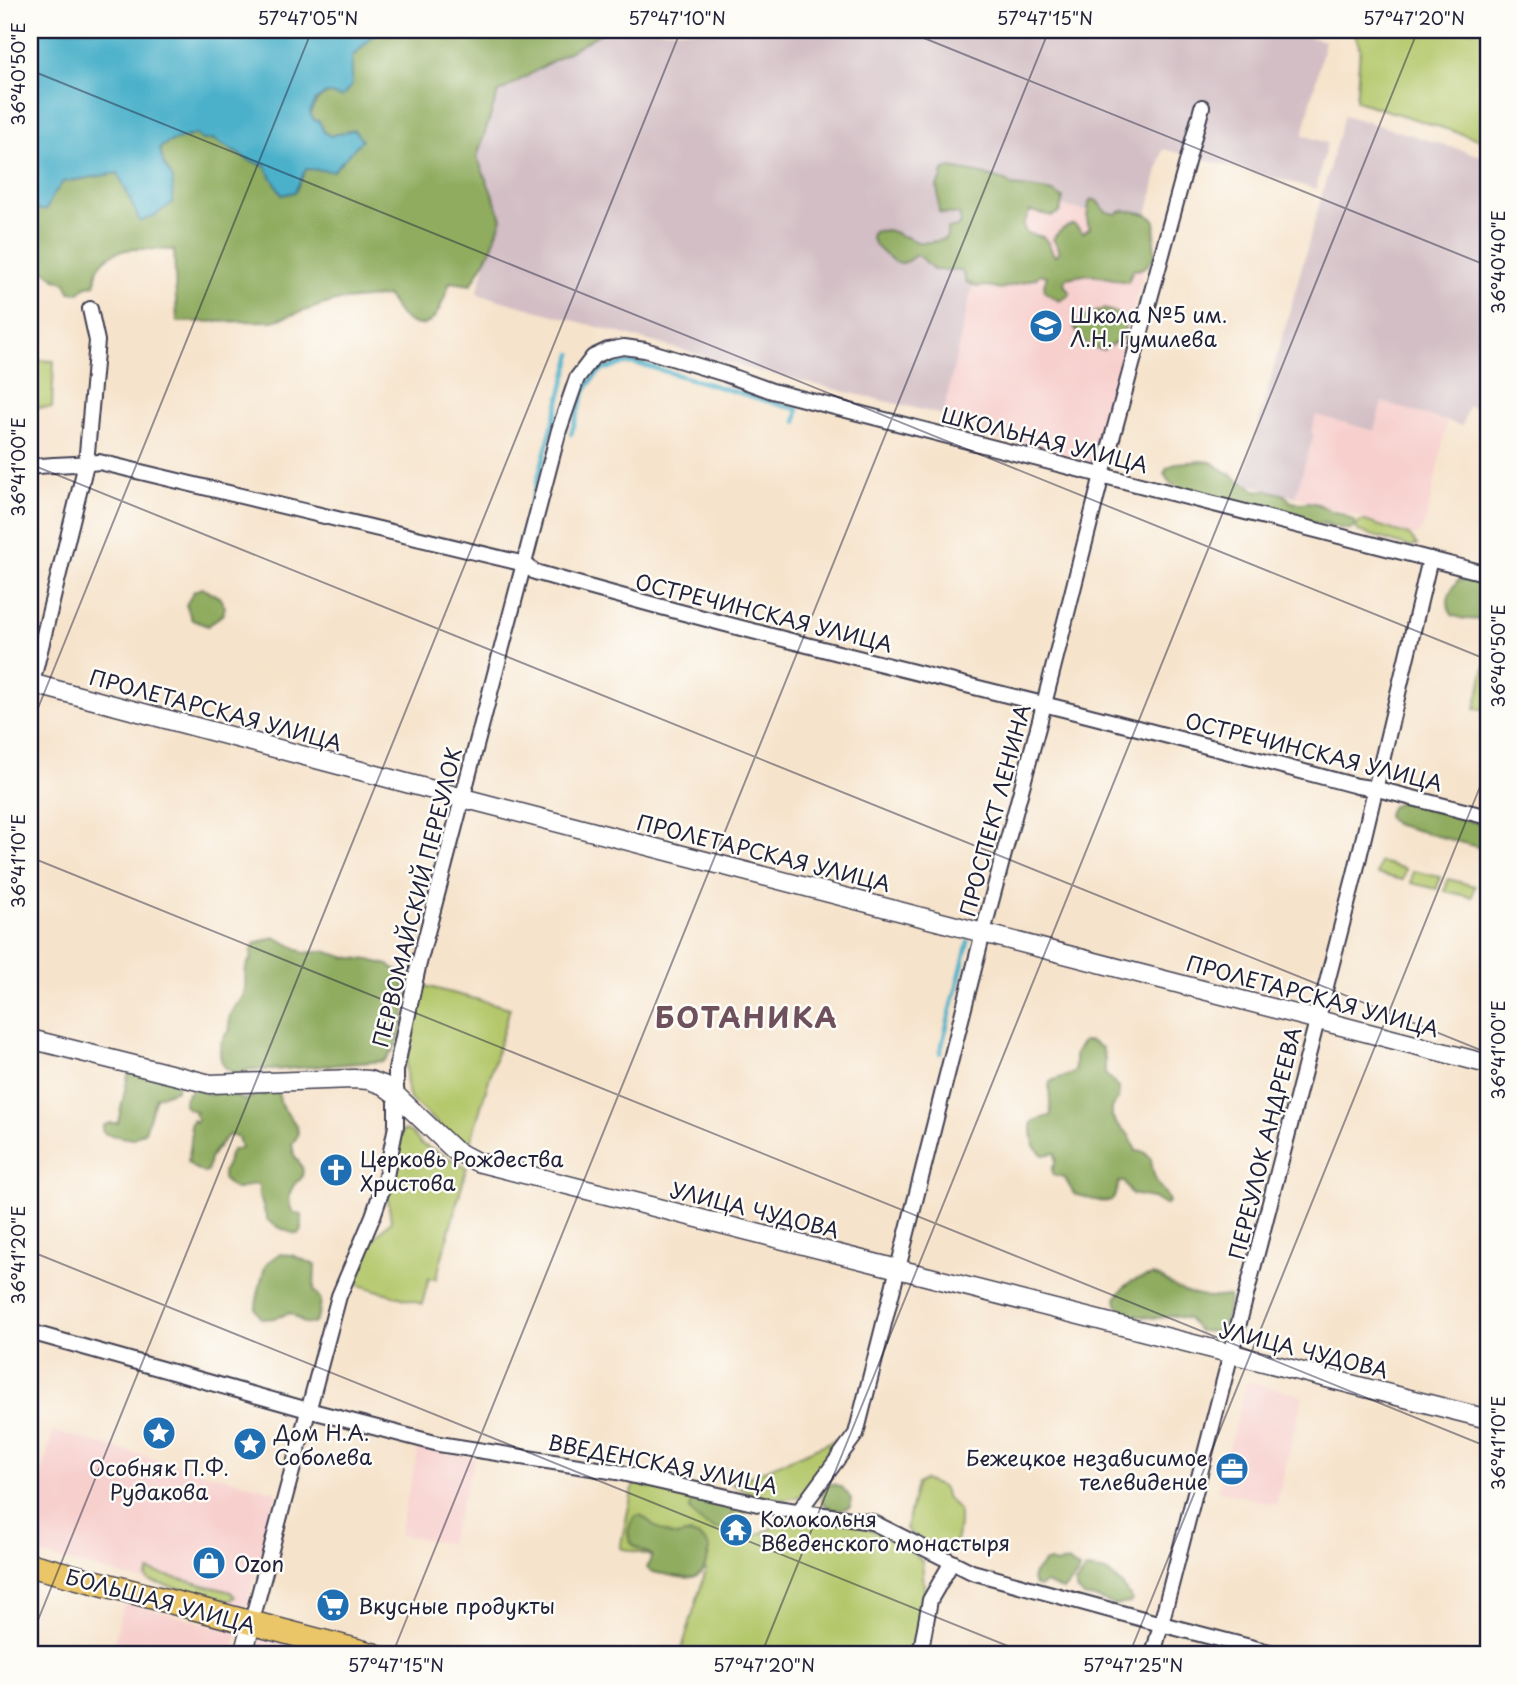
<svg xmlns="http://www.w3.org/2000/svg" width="1518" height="1685" viewBox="0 0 1518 1685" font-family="'Playpen Sans',sans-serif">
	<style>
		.built { fill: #f7d0ce }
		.industrial { fill: #d2bec4 }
		.green { fill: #b4c76a; stroke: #6b7452; stroke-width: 2 }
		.forest { fill: #8fac5e; stroke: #58674c; stroke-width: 2 }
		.water { fill: #4bb1ca; stroke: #366a82; stroke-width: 2 }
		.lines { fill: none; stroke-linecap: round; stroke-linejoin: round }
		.stream { stroke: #4bb1ca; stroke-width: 4.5 }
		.minor-casing { stroke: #423f51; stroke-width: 18 }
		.tertiary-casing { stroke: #423f51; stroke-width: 21 }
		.primary-casing { stroke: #423f51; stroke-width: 26 }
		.minor { stroke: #fff; stroke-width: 14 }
		.tertiary { stroke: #fff; stroke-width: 18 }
		.primary { stroke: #eac669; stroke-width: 23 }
		.ticks { fill: none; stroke: #22223b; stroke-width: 2; stroke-opacity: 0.45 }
		.labels { text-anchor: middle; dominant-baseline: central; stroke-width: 5; stroke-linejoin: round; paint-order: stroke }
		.poi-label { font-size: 21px; fill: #22223b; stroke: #fdfcf7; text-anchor: start }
		.street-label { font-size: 21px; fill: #22223b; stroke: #fdfcf7 }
		.district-label { font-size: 28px; font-weight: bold; letter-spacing: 2px; fill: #6e515d; stroke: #fdfcf7 }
		.neatline { fill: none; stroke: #22223b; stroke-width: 2.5 }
		.ticks-label { font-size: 18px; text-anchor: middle; fill: #22223b }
	</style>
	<rect width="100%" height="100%" fill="#fdfcf7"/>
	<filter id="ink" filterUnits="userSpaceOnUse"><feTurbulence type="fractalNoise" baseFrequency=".0143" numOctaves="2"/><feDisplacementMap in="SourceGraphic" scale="14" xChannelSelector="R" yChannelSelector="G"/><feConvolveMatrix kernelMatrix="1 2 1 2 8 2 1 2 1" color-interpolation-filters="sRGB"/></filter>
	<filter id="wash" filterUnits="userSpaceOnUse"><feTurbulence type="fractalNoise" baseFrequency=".00686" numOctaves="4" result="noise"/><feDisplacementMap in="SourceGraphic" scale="28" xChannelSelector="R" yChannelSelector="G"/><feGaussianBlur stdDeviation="1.57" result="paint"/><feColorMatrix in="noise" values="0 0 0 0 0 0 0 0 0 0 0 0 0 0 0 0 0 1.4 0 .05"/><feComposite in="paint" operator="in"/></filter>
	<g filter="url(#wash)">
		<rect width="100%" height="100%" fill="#f6e3cb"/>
		<g class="built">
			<polygon points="994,191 1154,226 1096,464 940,425"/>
			<polygon points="1382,402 1443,420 1447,423 1426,522 1416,536 1295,496 1313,435 1311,433 1316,414 1373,431"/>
			<polygon points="1247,1381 1303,1396 1276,1505 1218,1490"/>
			<polygon points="53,1431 277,1492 247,1607 30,1552 30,1519"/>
			<polygon points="419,1447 475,1458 449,1544 399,1534"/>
			<polygon points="124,1602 238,1632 232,1655 111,1655"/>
			<polygon points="257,1637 326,1655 253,1655"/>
		</g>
		<g class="industrial">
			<polygon points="598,30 1280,30 1325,41 1303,135 1327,143 1316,189 1163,149 1145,224 994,191 943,415 751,369 477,294 495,226 472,149 493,87"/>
			<polygon points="1344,115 1488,158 1488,412 1468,406 1462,426 1382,402 1374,431 1316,415 1311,433 1314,434 1295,497 1242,482"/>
		</g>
		<g class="green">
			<polygon points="1354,30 1488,30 1488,142 1356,101 1360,49"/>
			<polygon points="32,360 54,361 52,408 30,407 30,365 32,365"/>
			<polygon points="1360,521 1365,521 1409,535 1417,545 1410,547 1358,531 1356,527"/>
			<polygon points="1488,654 1488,710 1475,709"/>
			<polygon points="1380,862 1406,869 1403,880 1377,874"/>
			<polygon points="1413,871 1440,877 1437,889 1411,883"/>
			<polygon points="1448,879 1475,886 1472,897 1445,891"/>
			<path d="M425,986L510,1008L468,1151L410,1099C399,1062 414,1021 425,986Z"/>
			<polygon points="405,1130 412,1133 421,1144 467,1167 436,1279 429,1278 422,1304 349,1282 367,1246 391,1221 387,1191 401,1132"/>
			<path d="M844,1436L803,1494C780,1507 754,1496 732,1484Z"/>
			<path d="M924,1480L942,1487L945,1491L946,1497L959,1510V1524L957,1538L950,1553C935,1549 918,1540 906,1529L917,1484Z"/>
			<polygon points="634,1483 742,1507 754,1536 799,1516 823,1523 848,1522 885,1535 907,1548 922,1561 925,1598 915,1655 680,1655 706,1570 620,1548"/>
			<polygon points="149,1571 231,1592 235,1597 230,1601 149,1581 146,1577"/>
		</g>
		<g class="forest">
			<path d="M386,30H606L498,93L477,157L502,218L491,250L471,285L450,282C443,302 433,341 404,318C397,313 392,303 387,296L335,301L273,321L177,322L174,250C148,250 114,242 99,267C96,272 96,279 95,284L85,287L79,293L70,292L66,283L56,279L30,260V208L32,207L40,210H46L53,194L63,182L118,173L140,221L173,179L163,163L160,148L169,142L196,134L202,140L213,139L247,159L265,166L295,192L306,169L353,130L330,136L324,132L319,121H314L310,113C319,92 331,92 352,85V57L376,33Z"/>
			<path d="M951,168L982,174L1007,182L1012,186L1030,188L1053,192L1063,198L1060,212L1052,216L1030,211L1023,225L1026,233C1031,235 1038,235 1043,237C1049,241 1050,250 1055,256L1059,253V249L1053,239C1059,230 1064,227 1074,224L1083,233L1090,228C1084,217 1089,213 1089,202L1092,199L1097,201C1105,210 1102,212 1116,214C1123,209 1130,211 1138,212C1162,217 1155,225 1154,242C1154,246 1155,250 1156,254C1150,263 1145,270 1133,270L1128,282L1090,274L1066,278L1064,285L1070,292L1068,296L1059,301L1045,292L1044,284L1047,276L1040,274L1036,278L1001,289L988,286L977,287L966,282L963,272L956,270H934L921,257L916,255C911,258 906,264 901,263C891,262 874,246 871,237L873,232C885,229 889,229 901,236C910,236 911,241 918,242C926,244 937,241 945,239L947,235V229L957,227L961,223L959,214C953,213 945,215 939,212C938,203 939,194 937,186L942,178V173L945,170Z"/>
			<path d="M1103,309C1123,313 1127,318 1124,338L1102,350C1088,348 1078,338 1074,325L1082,318Z"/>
			<path d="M1201,461L1211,462L1240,481L1250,486L1254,490L1264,491L1268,490L1285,495L1291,502L1301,503L1309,502L1318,504L1331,511L1343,514L1355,522L1354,528C1339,533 1328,520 1314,524L1294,513L1284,515H1274L1260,507L1253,508L1232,501L1226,502L1196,491L1187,493L1170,483L1164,474L1167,468L1177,463Z"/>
			<path d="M1466,579L1488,583V620L1463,619L1452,615C1444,601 1449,593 1457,581Z"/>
			<polygon points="202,588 219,597 225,607 223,614 208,626 192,620 186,605 194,591"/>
			<polygon points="1400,801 1488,826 1488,850 1394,824 1387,816 1391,807"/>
			<path d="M274,937C285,943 295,946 304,953L324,951L344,957L369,960L388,965L402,973C410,999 405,1042 384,1061L272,1070L251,1069L235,1074C232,1071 228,1070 225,1067C216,1056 220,1038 230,1030C226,1004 239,1010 244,993C248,980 241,970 251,959C251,939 259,944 274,937Z"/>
			<path d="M1083,1041H1090L1102,1048L1105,1059V1074L1119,1088L1118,1099L1112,1108V1117L1116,1123L1129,1135L1136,1151L1144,1152L1151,1159C1152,1168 1154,1180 1160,1187C1165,1194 1167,1194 1169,1202L1165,1205L1153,1198L1131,1194L1124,1182H1119C1114,1202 1112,1205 1091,1199C1086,1197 1080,1196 1074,1194L1064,1177L1054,1175L1052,1170L1056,1160L1055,1153L1043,1155L1034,1146L1031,1123C1038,1117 1044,1119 1051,1115L1049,1088L1050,1082C1058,1077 1067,1077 1075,1072V1054Z"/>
			<polygon points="129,1071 178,1081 177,1090 156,1097 145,1131 132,1139 106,1134 102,1131 103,1126 109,1123 118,1123"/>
			<path d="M272,1087L278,1088C279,1092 279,1097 280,1101C284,1116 309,1128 292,1143C293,1147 293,1151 294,1155C298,1163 305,1166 302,1176C298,1185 300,1176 294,1185C288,1193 288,1204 293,1213L302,1214V1230L298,1234C292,1234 269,1224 267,1219C263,1211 264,1204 259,1197V1187L256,1184C237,1186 241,1197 223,1179V1173L232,1150L241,1148L238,1137L229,1135C224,1139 212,1153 210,1159C209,1163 209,1167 207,1171L204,1173L192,1167L188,1162C189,1152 194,1135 190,1126L192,1120L196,1122L198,1119L194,1114L197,1112C194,1110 190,1110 187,1108C179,1102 189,1091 195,1088L210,1095L223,1092L244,1100L259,1094L264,1096L266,1091Z"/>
			<path d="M279,1254L292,1255L315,1265L314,1290L321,1300L319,1314L314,1324L304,1323L291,1313L275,1318L262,1319C260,1316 257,1313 256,1309C255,1305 264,1268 266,1265C269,1261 275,1257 279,1254Z"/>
			<path d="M1153,1275C1165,1279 1164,1280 1173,1286C1189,1296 1210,1299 1228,1296L1230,1298L1225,1321L1218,1332L1199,1331L1188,1319L1174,1316L1156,1318L1123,1314L1117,1304L1116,1298C1126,1281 1135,1279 1153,1275Z"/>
			<path d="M829,1484C840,1484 845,1489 851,1499L850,1507C836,1512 833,1512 822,1502V1492Z"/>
			<path d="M696,1496L717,1498L718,1503L730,1506L734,1511L731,1522L725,1529C712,1531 696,1521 690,1509L691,1502Z"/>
			<path d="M641,1515C651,1523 663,1534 676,1536C680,1536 683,1534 687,1534C698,1534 705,1540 710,1549C704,1579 696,1581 668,1575C659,1573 654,1574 647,1568L652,1555C647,1552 641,1551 636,1547C624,1539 628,1526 635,1516Z"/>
			<path d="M1068,1561L1079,1569C1076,1580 1070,1583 1063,1590L1046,1583L1039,1587L1035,1585L1032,1580L1034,1573L1045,1562H1050L1056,1564Z"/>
			<path d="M1086,1569C1092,1570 1100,1570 1105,1572C1115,1576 1126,1590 1132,1599L1130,1603L1114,1605L1099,1599L1084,1596L1078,1591L1075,1584Z"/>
		</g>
		<polygon class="water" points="30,30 386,30 376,33 352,57 352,85 342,97 326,93 315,101 310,113 314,120 319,121 324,132 330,136 354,130 362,140 333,171 306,169 295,192 282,195 265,166 247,159 213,139 202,140 196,134 169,142 160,148 163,163 173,179 172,203 156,215 140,222 118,173 63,182 53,195 46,210 40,210 32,207 30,208"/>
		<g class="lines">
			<g class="stream">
				<polyline points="571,434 583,396 587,387 595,376 602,370 622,364 633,363 647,366 784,406 798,409 796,422"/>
				<polyline points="521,540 572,354"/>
				<polyline points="940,1053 968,942"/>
			</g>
		</g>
	</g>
	<g filter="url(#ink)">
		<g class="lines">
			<defs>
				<g id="minor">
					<path d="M30,467C53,464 76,465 99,462L525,564L535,572C703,620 873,662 1043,704C1148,730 1252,758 1357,786L1377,789L1488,817"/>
					<polyline points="30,687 32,683 86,464 97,341 90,309"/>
					<polyline points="30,1332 308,1410 439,1444 617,1472 776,1508 872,1522 972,1572 1161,1624 1281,1655"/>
					<polyline points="799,1511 856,1434 988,913 1040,720 1102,475 1202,107"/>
					<polyline points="251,1624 339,1296 373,1216 385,1181 396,1126 396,1070 418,967 559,430 577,378 593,357 608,350 624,347 645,350 725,374 772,391 1488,574"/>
					<polyline points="920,1655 930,1600 952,1562"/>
					<polyline points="1153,1655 1355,874 1430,559"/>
				</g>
				<g id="tertiary">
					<polyline points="30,683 463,798 1488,1064"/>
					<polyline points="30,1039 210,1084 354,1079 369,1080 383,1085 395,1094 454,1150 477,1162 1488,1419"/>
					<polyline points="243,1655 251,1624"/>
				</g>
				<polyline id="primary" points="30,1565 374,1655"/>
			</defs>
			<use href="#minor" class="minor-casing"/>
			<use href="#tertiary" class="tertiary-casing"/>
			<use href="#primary" class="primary-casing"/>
			<use href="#minor" class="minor"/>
			<use href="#tertiary" class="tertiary"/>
			<use href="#primary" class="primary"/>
		</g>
	</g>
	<path class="ticks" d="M904,30L1488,266M30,70L1488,660M30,464L1488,1053M30,728L312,30M30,857L1488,1447M30,1251L1030,1655M30,1640L681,30M30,1645L56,1655M392,1655L1049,30M761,1655L1418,30M1129,1655L1488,767"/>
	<defs>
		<symbol id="school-disc" viewBox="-11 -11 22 22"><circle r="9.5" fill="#1f6fb2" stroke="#fdfcf7"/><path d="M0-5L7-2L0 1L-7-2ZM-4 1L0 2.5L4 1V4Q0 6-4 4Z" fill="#fff"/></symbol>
		<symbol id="church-disc" viewBox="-11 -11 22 22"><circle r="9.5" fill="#1f6fb2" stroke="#fdfcf7"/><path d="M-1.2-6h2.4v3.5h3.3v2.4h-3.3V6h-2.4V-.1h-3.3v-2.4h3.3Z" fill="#fff"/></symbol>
		<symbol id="sight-disc" viewBox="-11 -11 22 22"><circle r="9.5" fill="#1f6fb2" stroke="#fdfcf7"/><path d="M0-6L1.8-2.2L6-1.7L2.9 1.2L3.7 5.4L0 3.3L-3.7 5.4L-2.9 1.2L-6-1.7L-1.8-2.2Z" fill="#fff"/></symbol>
		<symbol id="office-disc" viewBox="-11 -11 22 22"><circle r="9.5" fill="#1f6fb2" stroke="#fdfcf7"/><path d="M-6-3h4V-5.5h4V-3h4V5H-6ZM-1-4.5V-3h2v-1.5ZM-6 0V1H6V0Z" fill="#fff"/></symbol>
		<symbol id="temple-disc" viewBox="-11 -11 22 22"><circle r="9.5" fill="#1f6fb2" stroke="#fdfcf7"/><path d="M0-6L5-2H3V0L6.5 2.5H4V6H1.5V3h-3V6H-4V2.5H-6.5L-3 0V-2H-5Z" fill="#fff"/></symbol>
		<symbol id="shop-disc" viewBox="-11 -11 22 22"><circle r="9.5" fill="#1f6fb2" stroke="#fdfcf7"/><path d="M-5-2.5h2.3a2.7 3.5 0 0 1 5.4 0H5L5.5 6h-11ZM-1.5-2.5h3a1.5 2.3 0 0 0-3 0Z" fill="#fff"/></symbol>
		<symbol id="supermarket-disc" viewBox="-11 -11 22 22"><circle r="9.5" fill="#1f6fb2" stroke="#fdfcf7"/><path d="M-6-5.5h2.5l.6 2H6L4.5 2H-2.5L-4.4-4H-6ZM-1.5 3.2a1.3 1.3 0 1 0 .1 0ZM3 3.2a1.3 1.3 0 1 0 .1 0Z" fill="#fff"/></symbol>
	</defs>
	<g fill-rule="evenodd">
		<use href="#school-disc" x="1027" y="307" width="38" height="38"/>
		<use href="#church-disc" x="317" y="1151" width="38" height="38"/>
		<use href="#sight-disc" x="140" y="1414" width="38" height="38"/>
		<use href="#sight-disc" x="231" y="1425" width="38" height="38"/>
		<use href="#office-disc" x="1213" y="1450" width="38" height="38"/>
		<use href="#temple-disc" x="717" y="1511" width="38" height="38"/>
		<use href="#shop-disc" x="190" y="1544" width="38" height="38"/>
		<use href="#supermarket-disc" x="314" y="1586" width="38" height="38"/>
	</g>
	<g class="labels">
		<g class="poi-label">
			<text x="1070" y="314">Школа №5 им.<tspan x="1070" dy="24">Л.Н. Гумилева</tspan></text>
			<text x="360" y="1158">Церковь Рождества<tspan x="360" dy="24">Христова</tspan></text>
			<text x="274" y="1432">Дом Н.А.<tspan x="274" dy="24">Соболева</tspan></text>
			<text x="1208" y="1457" text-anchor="end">Бежецкое независимое<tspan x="1208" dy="24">телевидение</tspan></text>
			<text x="159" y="1467" text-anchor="middle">Особняк П.Ф.<tspan x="159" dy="24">Рудакова</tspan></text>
			<text x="760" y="1518">Колокольня<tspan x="760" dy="24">Введенского монастыря</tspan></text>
			<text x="234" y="1563">Ozon</text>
			<text x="358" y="1605">Вкусные продукты</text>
		</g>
		<g class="street-label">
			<text transform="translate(1045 439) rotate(14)">ШКОЛЬНАЯ УЛИЦА</text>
			<text transform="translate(764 612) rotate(14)">ОСТРЕЧИНСКАЯ УЛИЦА</text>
			<text transform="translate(216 709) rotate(15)">ПРОЛЕТАРСКАЯ УЛИЦА</text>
			<text transform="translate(1314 751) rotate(14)">ОСТРЕЧИНСКАЯ УЛИЦА</text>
			<text transform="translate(994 810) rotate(-75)">ПРОСПЕКТ ЛЕНИНА</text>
			<text transform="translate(764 852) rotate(14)">ПРОЛЕТАРСКАЯ УЛИЦА</text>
			<text transform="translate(416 897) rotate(-76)">ПЕРВОМАЙСКИЙ ПЕРЕУЛОК</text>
			<text transform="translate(1313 995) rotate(15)">ПРОЛЕТАРСКАЯ УЛИЦА</text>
			<text transform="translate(1264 1143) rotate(-76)">ПЕРЕУЛОК АНДРЕЕВА</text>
			<text transform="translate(755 1209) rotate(14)">УЛИЦА ЧУДОВА</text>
			<text transform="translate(1304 1349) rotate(14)">УЛИЦА ЧУДОВА</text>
			<text transform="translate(663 1463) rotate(11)">ВВЕДЕНСКАЯ УЛИЦА</text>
			<text transform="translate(161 1600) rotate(15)">БОЛЬШАЯ УЛИЦА</text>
		</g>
		<g class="district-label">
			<text x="747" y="1016">БОТАНИКА</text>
		</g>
	</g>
	<rect width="1518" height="1685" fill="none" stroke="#fdfcf7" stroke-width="77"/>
	<rect x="38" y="38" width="1442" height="1608" class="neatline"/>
	<g class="ticks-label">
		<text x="308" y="25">57°47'05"N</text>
		<text x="677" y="25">57°47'10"N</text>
		<text x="1045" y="25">57°47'15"N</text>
		<text x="1414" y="25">57°47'20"N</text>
		<text transform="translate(19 74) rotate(-90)" y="6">36°40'50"E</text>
		<text transform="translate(1499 262) rotate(-90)" y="6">36°40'40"E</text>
		<text transform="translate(19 467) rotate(-90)" y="6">36°41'00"E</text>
		<text transform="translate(1499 656) rotate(-90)" y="6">36°40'50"E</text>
		<text transform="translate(19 861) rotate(-90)" y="6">36°41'10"E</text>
		<text transform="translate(1499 1050) rotate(-90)" y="6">36°41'00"E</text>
		<text transform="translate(19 1255) rotate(-90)" y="6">36°41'20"E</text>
		<text transform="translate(1499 1443) rotate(-90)" y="6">36°41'10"E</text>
		<text x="396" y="1672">57°47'15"N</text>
		<text x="764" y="1672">57°47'20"N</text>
		<text x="1133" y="1672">57°47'25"N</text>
	</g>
</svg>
